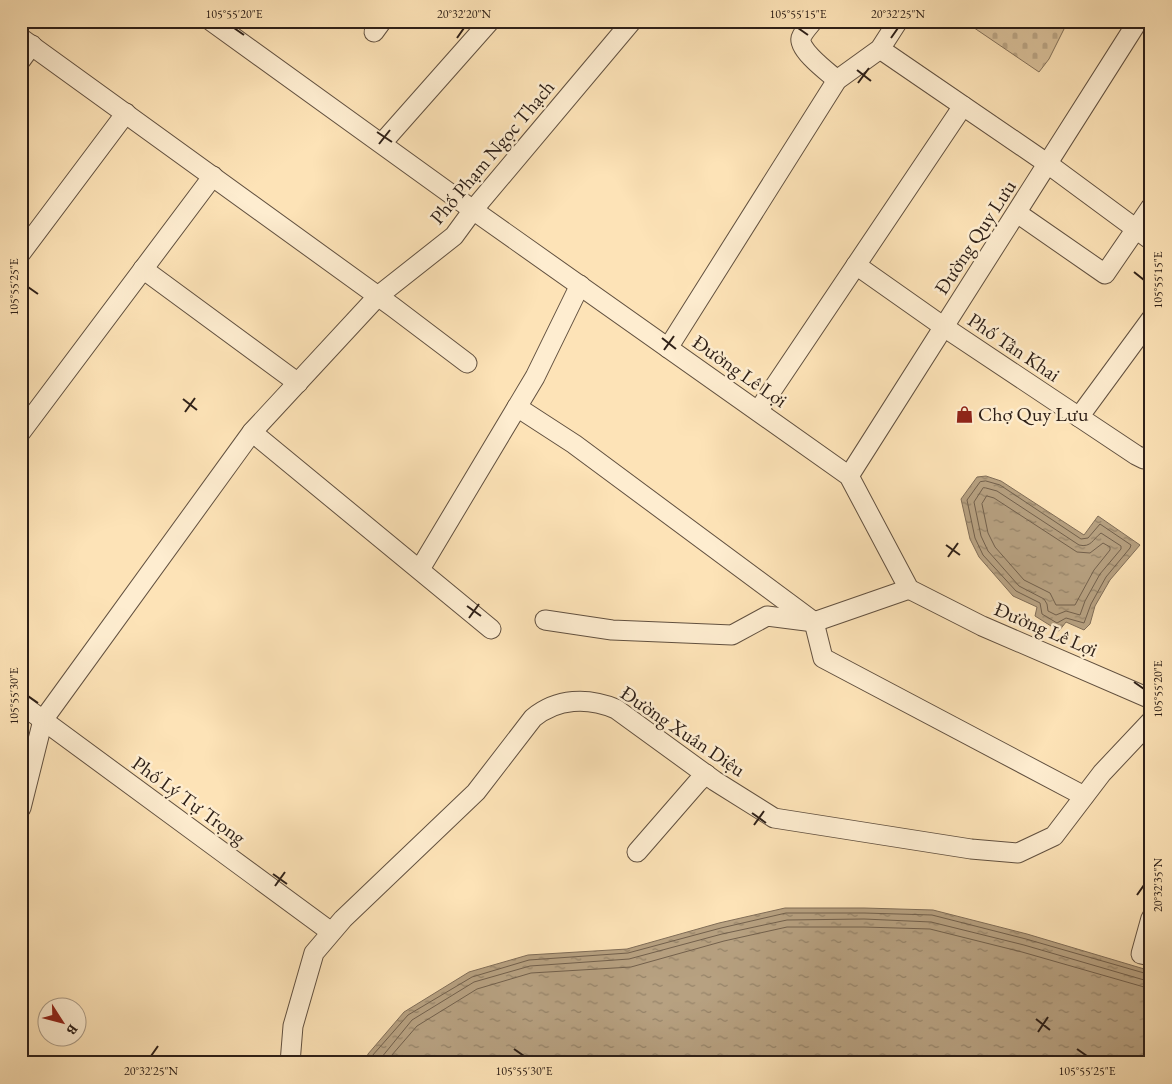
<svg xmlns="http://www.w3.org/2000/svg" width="1172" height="1084" viewBox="0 0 1172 1084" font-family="'EB Garamond',serif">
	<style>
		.cemetery { fill: url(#cemetery-stones); stroke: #84715a }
		.water { fill: url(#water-ripples); stroke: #806d57 }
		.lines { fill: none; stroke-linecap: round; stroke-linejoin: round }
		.shore { stroke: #72604c; stroke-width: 1 }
		.minor-casing { stroke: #625140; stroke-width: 21 }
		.minor { stroke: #feedd0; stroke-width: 19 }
		.ticks { fill: none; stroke: #2e2018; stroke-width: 2 }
		.labels { text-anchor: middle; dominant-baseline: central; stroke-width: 5; stroke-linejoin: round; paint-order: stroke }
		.street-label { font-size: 20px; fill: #2e2018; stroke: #feedd0 }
		.poi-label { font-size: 20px; fill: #2e2018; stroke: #feedd0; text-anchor: start }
		.neatline { fill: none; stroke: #2e2018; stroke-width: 2 }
		.ticks-label { font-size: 12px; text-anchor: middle; fill: #2e2018 }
	</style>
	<defs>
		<pattern id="cemetery-stones" width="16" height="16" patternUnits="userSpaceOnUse" patternTransform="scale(1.25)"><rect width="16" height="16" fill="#dac29c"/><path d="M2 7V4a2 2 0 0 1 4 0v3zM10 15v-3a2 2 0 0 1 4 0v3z" fill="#bba686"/></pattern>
		<pattern id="water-ripples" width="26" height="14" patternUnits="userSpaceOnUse" patternTransform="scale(1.25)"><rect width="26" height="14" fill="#b7a181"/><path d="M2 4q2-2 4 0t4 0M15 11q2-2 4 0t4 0" fill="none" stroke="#958369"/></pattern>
	</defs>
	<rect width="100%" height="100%" fill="#fde3b7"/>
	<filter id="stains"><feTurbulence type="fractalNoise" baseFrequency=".004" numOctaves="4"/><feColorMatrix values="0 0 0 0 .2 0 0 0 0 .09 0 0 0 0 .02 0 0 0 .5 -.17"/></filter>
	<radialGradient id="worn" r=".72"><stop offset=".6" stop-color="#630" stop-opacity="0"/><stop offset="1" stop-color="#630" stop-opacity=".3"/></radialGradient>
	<polygon class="cemetery" points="964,21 1068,21 1049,59 1039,72"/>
	<g class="water">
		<polygon points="986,476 1001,481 1084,535 1098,516 1140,545 1110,580 1095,606 1090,624 1084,630 1066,622 1059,631 1035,616 1037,607 1013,596 979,557 970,539 961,499 977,477"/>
		<polygon points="785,908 864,908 933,910 1027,934 1151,971 1151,1063 365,1063 368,1054 404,1012 469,972 528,955 627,949 719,923"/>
	</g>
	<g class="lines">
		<g class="shore">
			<polygon points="986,481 1000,485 1081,539 1088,538 1100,524 1131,545 1130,548 1106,577 1091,604 1084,623 1066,618 1057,623 1042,614 1040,603 1016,591 983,555 975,538 967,500 980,482"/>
			<path d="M986,488L997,491L1079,545C1091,548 1093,539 1101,533L1121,546V549L1100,574L1085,601L1080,615L1066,611L1056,615L1048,611L1047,604L1044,599L1019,586L988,551L981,536L974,502L983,488Z"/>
			<polygon points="987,496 994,498 1077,552 1090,553 1103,543 1110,547 1110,550 1094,570 1075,605 1056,605 1050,593 1024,580 995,547 988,533 982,504"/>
			<polyline points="370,1063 372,1056 408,1015 472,977 529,960 628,953 721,928 786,913 864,913 932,915 1026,939 1151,975"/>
			<polyline points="377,1063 412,1020 474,982 530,966 629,959 722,934 787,920 864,919 931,922 1024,945 1151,982"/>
			<polyline points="385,1063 417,1026 477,989 531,973 631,967 724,941 787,927 864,927 930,929 1022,952 1151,989"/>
		</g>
		<defs>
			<g id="minor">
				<polyline points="211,21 473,210 849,476 909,589 982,626 1151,699"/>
				<path d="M813,21C809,26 803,32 801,38C798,50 829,73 837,80"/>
				<polyline points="374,32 382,21"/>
				<polyline points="21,38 393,307 467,363"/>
				<polyline points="880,49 1048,164 1151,240"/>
				<polyline points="21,60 32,45"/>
				<polyline points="382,143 490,21"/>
				<polyline points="1017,213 1105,274 1151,207"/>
				<polyline points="21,253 126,113"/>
				<polyline points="856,265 944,327 1136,455 1144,459 1151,459"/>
				<polyline points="143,269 298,383"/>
				<polyline points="668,348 837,80 880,49 898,21"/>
				<polyline points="517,407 574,444 814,622 823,658 1084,796"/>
				<polyline points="758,411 963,106"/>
				<polyline points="1079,417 1151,319"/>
				<polyline points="21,432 213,176"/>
				<polyline points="252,432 378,296 454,236 473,210 632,21"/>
				<polyline points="849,476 1138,21"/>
				<polyline points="420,569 535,377 580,285"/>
				<polyline points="545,620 612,630 732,635 767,616 814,622 909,589"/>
				<polyline points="21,704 331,932"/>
				<polyline points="21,808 43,720 252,432 491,629"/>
				<polyline points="637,852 697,783 706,774"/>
				<polyline points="1151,918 1141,954 1151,956"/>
				<path d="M290,1063L293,1026L314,953L343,919L476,792L533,718C557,698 588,697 616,709L715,781L774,818L971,849L1018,853L1054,836L1102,773L1151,721"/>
			</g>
		</defs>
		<use href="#minor" class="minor-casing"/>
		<use href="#minor" class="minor"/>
	</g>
	<path class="ticks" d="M234,28L244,35M798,28L808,35M457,38L464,28M891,38L898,28M857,70L871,81M858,83L869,68M377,132L392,142M379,144L390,130M1134,272L1144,280M28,287L38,294M662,338L676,349M664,350L674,336M183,399L197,410M185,412L195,398M946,545L960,555M948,557L958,543M467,606L481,616M469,618L479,604M1134,682L1144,689M28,696L38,703M752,813L766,823M754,825L764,811M273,874L287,884M275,886L285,872M1137,895L1144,885M1036,1019L1050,1030M1038,1032L1048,1017M514,1049L524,1056M1077,1049L1087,1056M151,1056L158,1046"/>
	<defs>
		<symbol id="shop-bare" viewBox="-9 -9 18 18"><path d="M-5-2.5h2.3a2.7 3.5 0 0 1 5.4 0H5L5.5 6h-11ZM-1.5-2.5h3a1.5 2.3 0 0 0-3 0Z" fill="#8f2418" stroke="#feedd0" stroke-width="2.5" paint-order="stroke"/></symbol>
	</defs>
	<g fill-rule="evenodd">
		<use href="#shop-bare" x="952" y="402" width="25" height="25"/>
	</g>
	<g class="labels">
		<g class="street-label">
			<text transform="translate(492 152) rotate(-50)">Phố Phạm Ngọc Thạch</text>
			<text transform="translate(975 237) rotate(-57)">Đường Quy Lưu</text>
			<text transform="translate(1014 347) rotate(34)">Phố Tân Khai</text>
			<text transform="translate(740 371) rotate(35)">Đường Lê Lợi</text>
			<text transform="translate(1046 629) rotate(23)">Đường Lê Lợi</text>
			<text transform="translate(683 731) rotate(34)">Đường Xuân Diệu</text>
			<text transform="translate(189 800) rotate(36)">Phố Lý Tự Trọng</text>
		</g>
		<g class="poi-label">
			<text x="978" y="414">Chợ Quy Lưu</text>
		</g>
	</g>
	<rect width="1172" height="1084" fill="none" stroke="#fde3b7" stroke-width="55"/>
	<g transform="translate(62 1022) rotate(126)"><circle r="24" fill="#feedd0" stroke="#ab9b86"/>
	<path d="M0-4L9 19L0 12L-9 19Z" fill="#8f2418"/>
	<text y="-8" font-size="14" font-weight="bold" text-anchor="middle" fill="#2e2018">B</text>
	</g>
	<rect x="28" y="28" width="1116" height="1028" class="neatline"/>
	<g class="ticks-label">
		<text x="234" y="18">105°55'20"E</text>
		<text x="464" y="18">20°32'20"N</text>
		<text x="798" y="18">105°55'15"E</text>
		<text x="898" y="18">20°32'25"N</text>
		<text transform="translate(1158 280) rotate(-90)" y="4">105°55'15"E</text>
		<text transform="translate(14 287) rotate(-90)" y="4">105°55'25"E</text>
		<text transform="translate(1158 689) rotate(-90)" y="4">105°55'20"E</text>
		<text transform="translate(14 696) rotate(-90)" y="4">105°55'30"E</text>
		<text transform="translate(1158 885) rotate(-90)" y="4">20°32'35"N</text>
		<text x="151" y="1075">20°32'25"N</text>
		<text x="524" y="1075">105°55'30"E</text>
		<text x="1087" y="1075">105°55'25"E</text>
	</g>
	<rect width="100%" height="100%" filter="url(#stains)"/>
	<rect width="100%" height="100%" fill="url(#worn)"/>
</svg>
